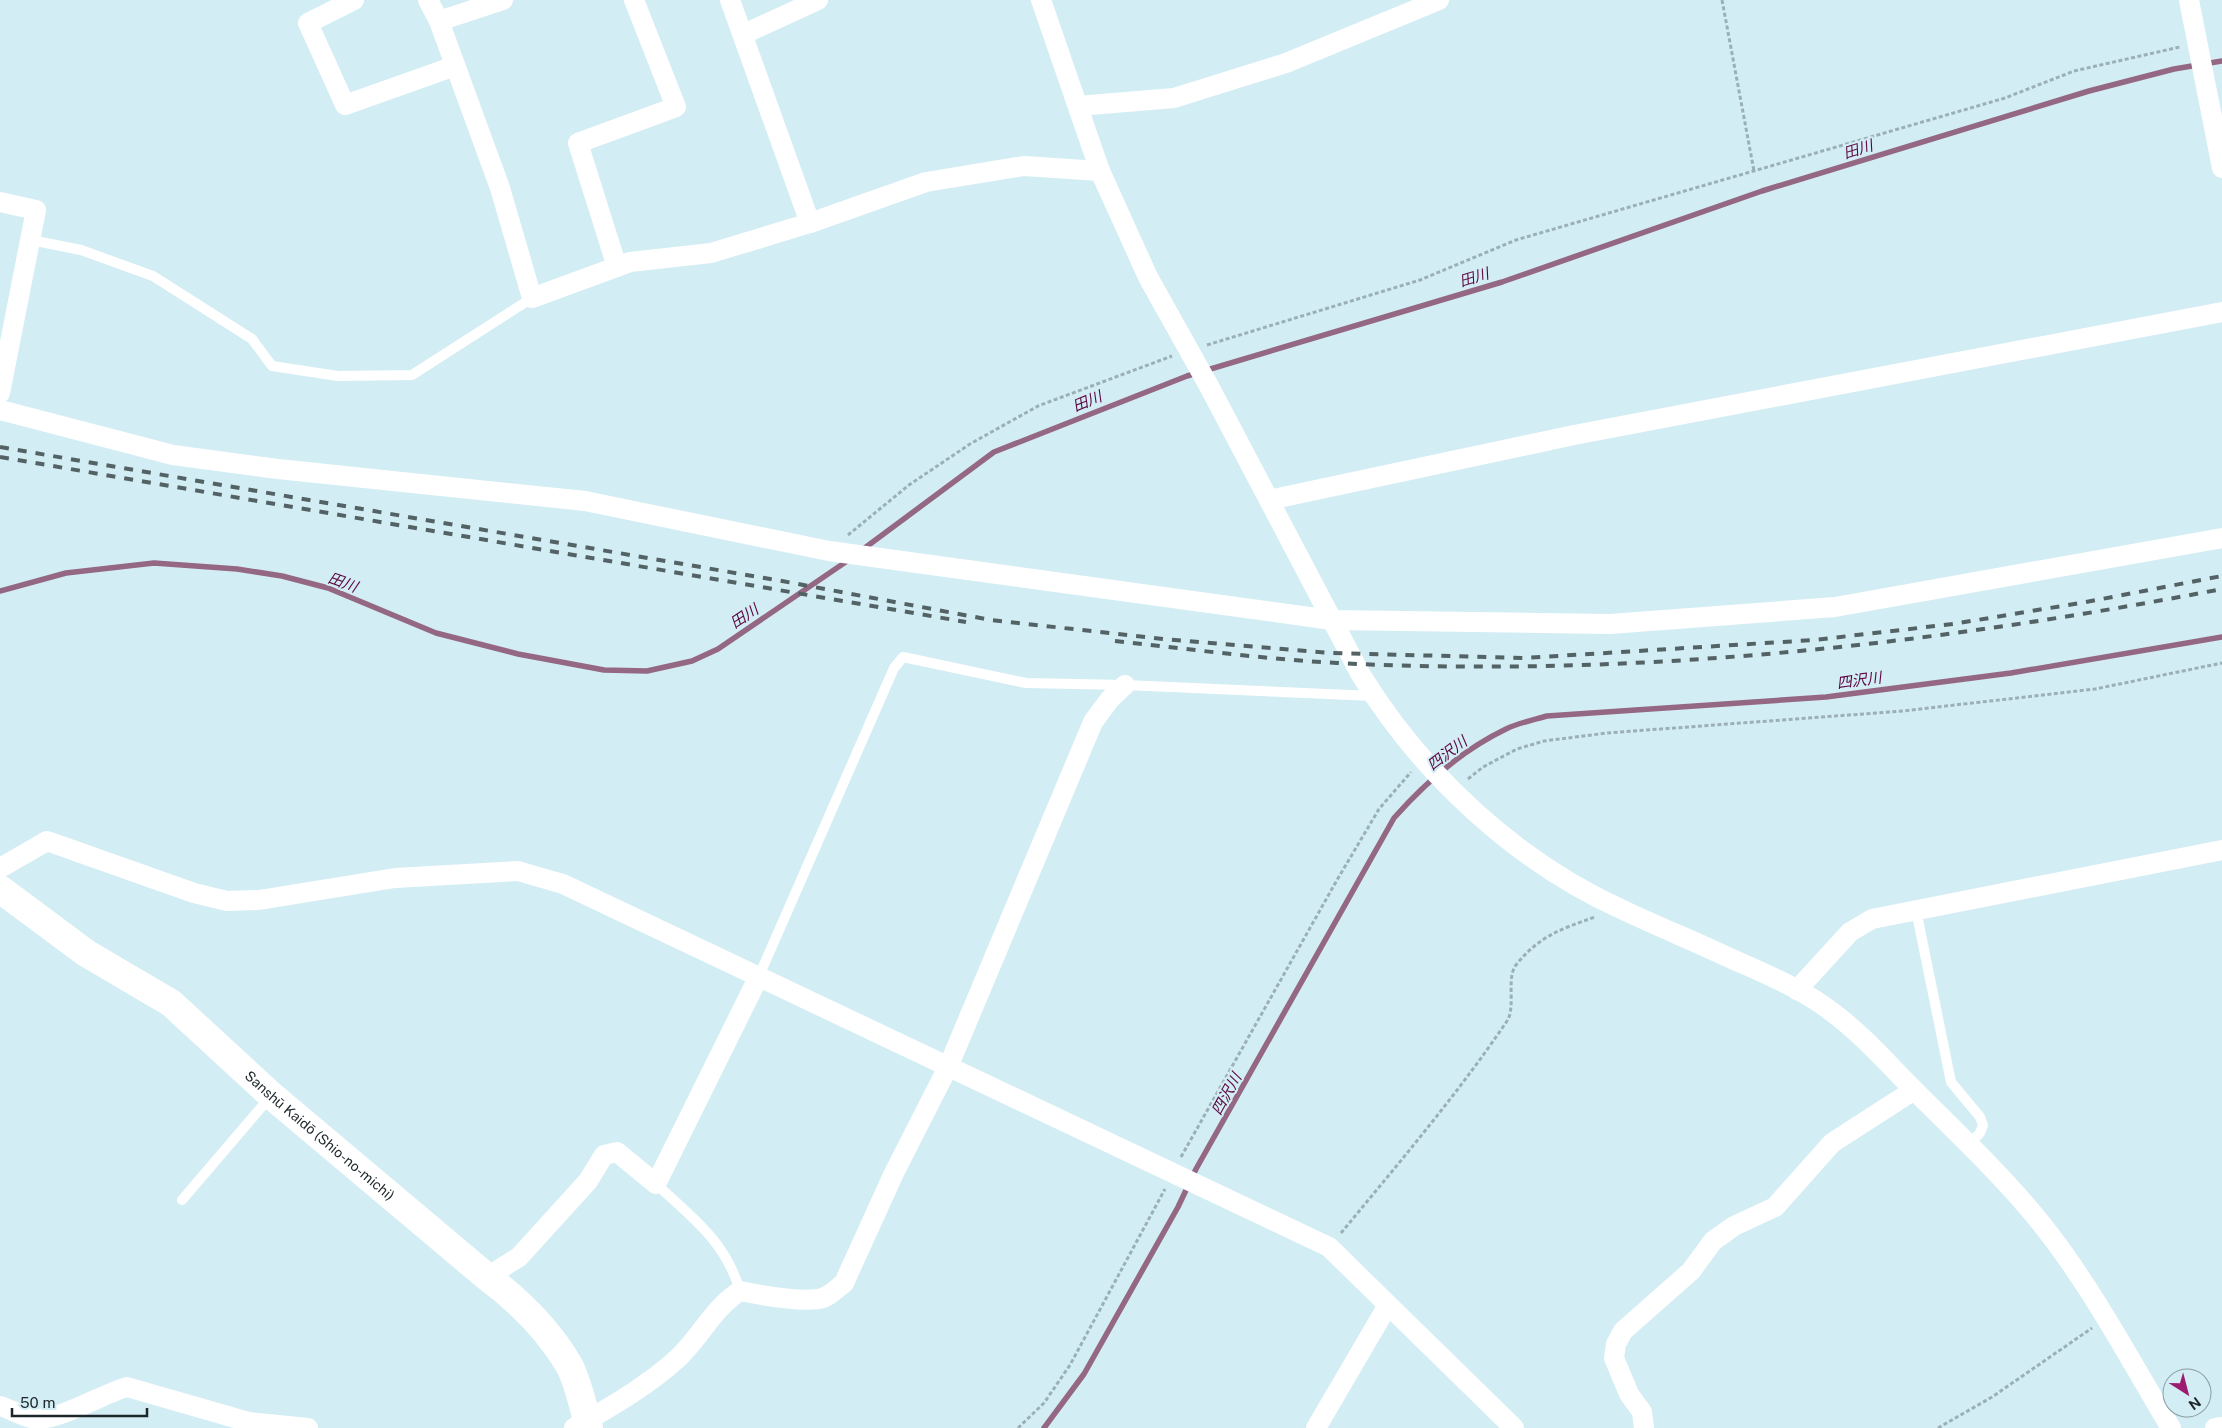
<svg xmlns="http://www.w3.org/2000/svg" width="2222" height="1428" viewBox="0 0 2222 1428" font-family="'Public Sans','Noto Sans JP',sans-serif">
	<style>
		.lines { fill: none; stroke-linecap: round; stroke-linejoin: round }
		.stream { stroke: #946783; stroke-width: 5.5 }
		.path { stroke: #9bb0b6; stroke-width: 3; stroke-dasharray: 4 2.5; stroke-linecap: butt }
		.lane { stroke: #fff; stroke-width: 10 }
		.street { stroke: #fff; stroke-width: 20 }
		.secondary { stroke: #fff; stroke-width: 28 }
		.rail { stroke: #536265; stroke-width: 4; stroke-dasharray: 9 9; stroke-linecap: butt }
		.labels { text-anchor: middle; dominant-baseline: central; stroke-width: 4; stroke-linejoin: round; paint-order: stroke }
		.street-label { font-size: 14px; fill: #1d2729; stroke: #d3edf4 }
		.water-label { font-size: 15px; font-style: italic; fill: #5b0540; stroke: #d3edf4 }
	</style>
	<rect width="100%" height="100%" fill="#d3edf4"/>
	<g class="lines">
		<g class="stream">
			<polyline points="862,550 994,452 1187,376 1502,282 1762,191 2089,91 2174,69 2222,61"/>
			<polyline points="0,591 66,573 154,563 237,569 282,576 328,588 436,633 518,654 604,670 647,671 692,661 718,649 850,559"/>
			<path d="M1044,1428L1084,1374L1178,1207L1196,1169L1394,818C1426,782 1462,750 1506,729C1518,723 1533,720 1547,716L1826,697L2011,673L2222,637"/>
		</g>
		<g class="path">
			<polyline points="1722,0 1754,171"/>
			<polyline points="1207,345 1420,280 1516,240 2005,98 2074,71 2180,47"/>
			<polyline points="848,535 909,485 970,444 1038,406 1172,356"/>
			<polyline points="1468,779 1483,767 1517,749 1544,741 1607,733 1903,711 2095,689 2222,663"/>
			<polyline points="1181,1157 1337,880 1379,809 1411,772"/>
			<path d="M1341,1233C1398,1164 1457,1095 1507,1021C1516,1008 1506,977 1516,965C1539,936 1561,929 1595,917"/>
			<polyline points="1018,1428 1044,1403 1070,1365 1165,1189"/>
			<polyline points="1938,1428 1992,1397 2092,1328"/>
		</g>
		<g class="lane">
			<polyline points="31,240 81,250 153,276 252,339 272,366 338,376 412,375 532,298"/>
			<polyline points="1916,910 1951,1082 1980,1117 1983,1125 1980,1133 1969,1144"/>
			<polyline points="759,976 894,668 903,657 1026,683 1125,685 1374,696"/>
			<path d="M656,1184C692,1217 726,1242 740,1291"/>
			<polyline points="182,1200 271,1096"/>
		</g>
		<g class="street">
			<polyline points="354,0 308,23 345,105 455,66"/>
			<polyline points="428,0 439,21"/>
			<polyline points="503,0 439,21 500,188 532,298 630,262 711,253 810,223 926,182 1024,166 1100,171"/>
			<polyline points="730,0 810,223"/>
			<path d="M1041,0L1100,171L1148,277L1210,388L1361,675C1422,774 1516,862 1623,910C1659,927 1696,942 1732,959C1766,974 1802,989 1832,1012C1862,1034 1888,1064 1914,1090C1957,1133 2002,1175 2040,1222C2090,1284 2130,1360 2171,1428"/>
			<polyline points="2189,0 2222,168"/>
			<polyline points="744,34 818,0"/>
			<polyline points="1078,106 1174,98 1286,63 1439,0"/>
			<polyline points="0,202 36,210 0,393"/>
			<polyline points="617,267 578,143 676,107 634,0"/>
			<polyline points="0,410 173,455 278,469 585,501 829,551 1332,620 1610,624 1835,607 2222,538"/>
			<polyline points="1269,500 1574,435 2222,312"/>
			<polyline points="0,868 47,841 194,893 227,901 259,900 395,878 518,871 563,884 1329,1247 1514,1428"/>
			<polyline points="1797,990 1850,932 1872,919 2222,850"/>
			<polyline points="487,1277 519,1257 588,1181 604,1155 617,1152 656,1184 759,976"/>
			<path d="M0,1406C10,1409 25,1418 36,1419C63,1419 100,1395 127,1387L249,1422L308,1428"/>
			<path d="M574,1428C610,1407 646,1387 677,1359C700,1338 713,1308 740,1291C760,1295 797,1302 818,1299C828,1298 836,1289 844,1283L894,1173L949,1065L1093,722L1110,699L1125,685"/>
			<polyline points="1316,1428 1388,1305"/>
			<polyline points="1644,1428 1642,1412 1629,1394 1614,1358 1616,1344 1623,1331 1691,1271 1713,1241 1734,1226 1775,1207 1832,1143 1914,1090"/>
			<polyline points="2215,1428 2222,1427"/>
		</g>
		<path class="secondary" id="s1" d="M0,889L86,953L171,1003L272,1096L487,1277C518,1300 549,1331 569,1365C578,1381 584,1410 589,1428"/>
		<g class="rail">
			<polyline points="0,447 782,581 991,620 1163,639 1331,653 1525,658 1814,640 1953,624 2086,602 2222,576"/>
			<polyline points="0,457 966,622"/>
			<path d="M1115,641C1189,649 1263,659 1337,663C1636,678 1930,645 2222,589"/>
		</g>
	</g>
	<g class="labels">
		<g class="street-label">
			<text stroke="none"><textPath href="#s1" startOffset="405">Sanshū Kaidō (Shio-no-michi)</textPath></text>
		</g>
		<g class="water-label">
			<text transform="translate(1858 149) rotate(-17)">田川</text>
			<text transform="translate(1474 277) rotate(-17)">田川</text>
			<text transform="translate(1087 401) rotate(-22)">田川</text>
			<text transform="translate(343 582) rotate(20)">田川</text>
			<text transform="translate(744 616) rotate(-33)">田川</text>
			<text transform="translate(1859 680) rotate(-8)">四沢川</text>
			<text transform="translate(1447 753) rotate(-37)">四沢川</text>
			<text transform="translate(1226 1094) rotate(-61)">四沢川</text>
		</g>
	</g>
	<g transform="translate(2187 1393) rotate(144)"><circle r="24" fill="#d3edf4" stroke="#8a9ea3"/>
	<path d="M0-4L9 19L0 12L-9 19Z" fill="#9c1c71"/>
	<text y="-8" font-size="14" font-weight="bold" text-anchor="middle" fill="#1d2729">N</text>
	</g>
	<path d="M12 1408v8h135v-8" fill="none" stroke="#1d2729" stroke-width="2.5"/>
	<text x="20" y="1408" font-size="15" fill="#1d2729" stroke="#d3edf4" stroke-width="4" paint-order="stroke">50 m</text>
</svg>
